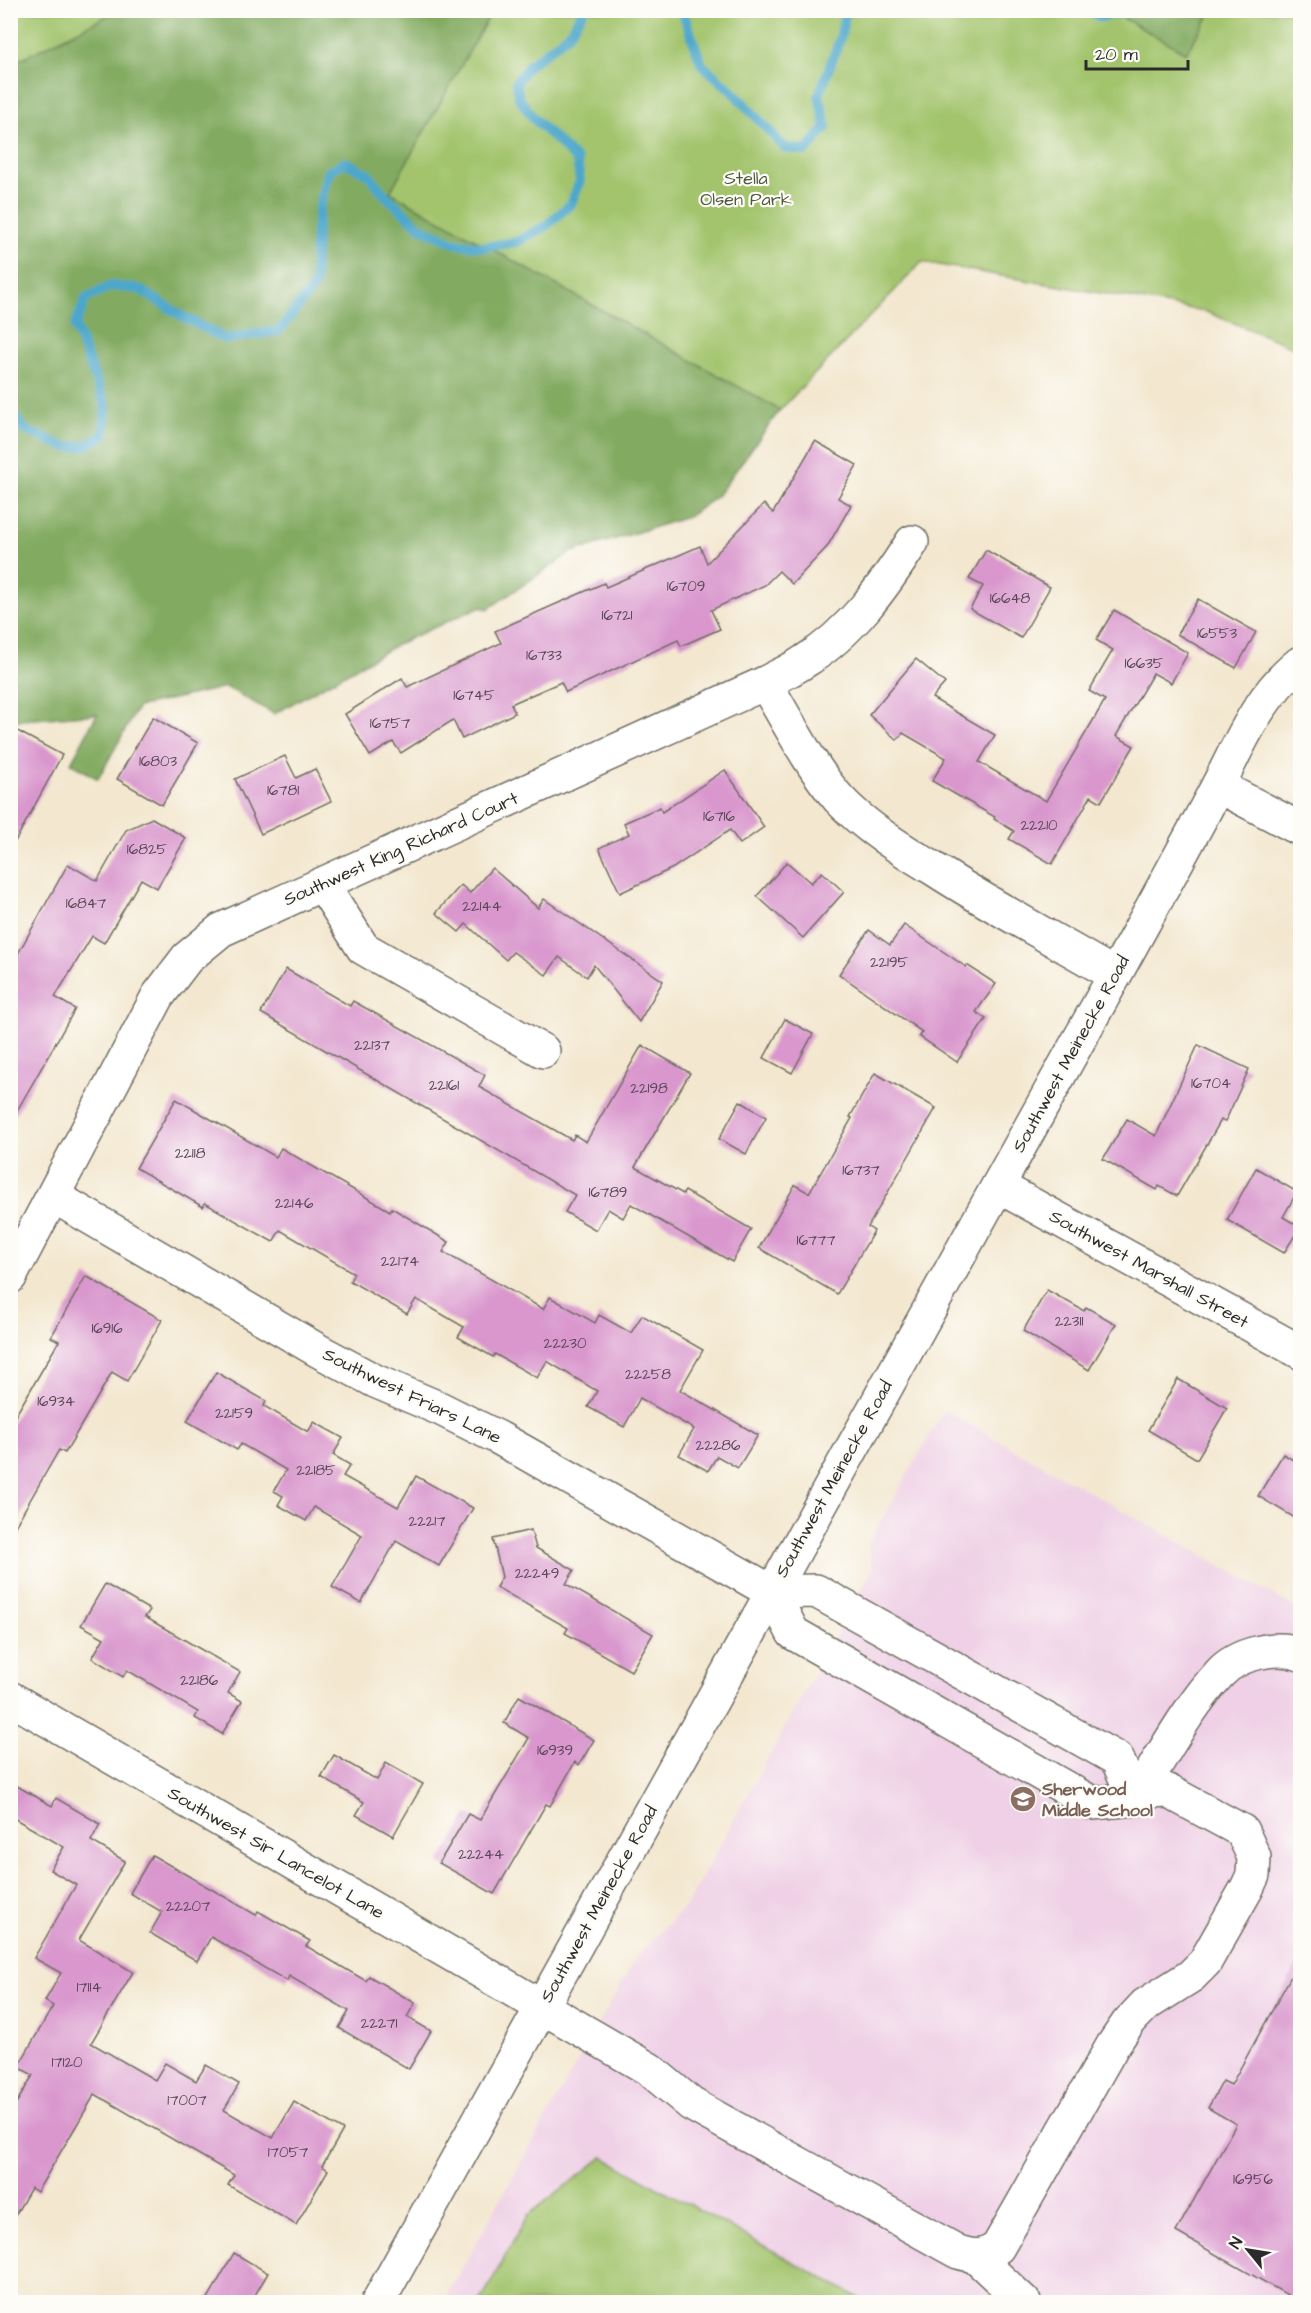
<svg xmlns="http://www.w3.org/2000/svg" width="1311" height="2313" viewBox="0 0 1311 2313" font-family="'Architects Daughter',sans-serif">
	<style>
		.built { fill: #efd0e6 }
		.green { fill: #a3c46d; stroke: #67784c; stroke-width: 1.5 }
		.forest { fill: #82aa60; stroke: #566a46; stroke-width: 1.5 }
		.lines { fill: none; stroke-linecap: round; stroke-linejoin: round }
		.stream { stroke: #4ea7cb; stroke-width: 10 }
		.building { fill: #d997cd }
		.minor-casing { stroke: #716d64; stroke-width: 36 }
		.major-casing { stroke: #716d64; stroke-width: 36 }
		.minor { stroke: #fff; stroke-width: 33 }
		.major { stroke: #fff; stroke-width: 33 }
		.labels { text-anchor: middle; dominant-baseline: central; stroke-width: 4.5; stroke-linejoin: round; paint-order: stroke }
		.number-label { font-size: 15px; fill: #564654 }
		.park-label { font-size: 18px; fill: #4f593f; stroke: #fdfcf7 }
		.street-label { font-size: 18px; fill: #2b2b2b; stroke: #fdfcf7 }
		.education-label { font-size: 18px; font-weight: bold; fill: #785e54; stroke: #fdfcf7; text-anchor: start }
	</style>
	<rect width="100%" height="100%" fill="#fdfcf7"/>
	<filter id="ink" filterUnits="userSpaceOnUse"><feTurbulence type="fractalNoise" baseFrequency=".0167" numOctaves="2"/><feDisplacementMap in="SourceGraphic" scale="12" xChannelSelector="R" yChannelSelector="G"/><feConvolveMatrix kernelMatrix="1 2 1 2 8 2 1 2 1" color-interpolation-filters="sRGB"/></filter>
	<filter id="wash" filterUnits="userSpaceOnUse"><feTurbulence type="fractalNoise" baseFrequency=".008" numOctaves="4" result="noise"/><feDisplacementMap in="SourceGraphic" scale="24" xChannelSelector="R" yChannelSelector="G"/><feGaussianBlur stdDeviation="1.35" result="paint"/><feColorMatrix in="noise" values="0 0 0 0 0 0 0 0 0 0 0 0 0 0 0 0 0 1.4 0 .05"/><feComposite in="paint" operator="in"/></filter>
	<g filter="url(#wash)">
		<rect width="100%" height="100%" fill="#f3e7cf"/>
		<polygon class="built" points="944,1410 1300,1610 1300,2302 443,2302 635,1959 687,1904 873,1569 868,1544"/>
		<g class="green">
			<polygon points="11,11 117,11 11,64"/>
			<polygon points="492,11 1111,11 1186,53 1212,11 1300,11 1300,350 1204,311 922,262 780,410 390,192"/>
			<polygon points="603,2157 866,2302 480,2302 528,2215"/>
		</g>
		<g class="forest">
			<polygon points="117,11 492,11 390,192 780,410 717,496 688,517 572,552 488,609 479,607 398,644 274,714 226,687 138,707 98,779 71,763 97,714 11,721 11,64"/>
			<polygon points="1111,11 1212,11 1186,53"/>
		</g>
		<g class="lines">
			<g class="stream">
				<polyline points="682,10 702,65 730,89 785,148 806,151 826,127 819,95 840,39 846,10"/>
				<polyline points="1088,10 1100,17 1134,10"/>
				<path d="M10,410L25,430L65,447L85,446L104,435L106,407L75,326L86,298L111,286L139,289L182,316L225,339L279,331L315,285C314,245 316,210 329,171L345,162L368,174L384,194L420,227L454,243L483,247L516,242L546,226L571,204L580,181L577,160L534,119L519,98L516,83L528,66L568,35L584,10"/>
			</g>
		</g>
		<g id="blocks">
			<g class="building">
				<polygon points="815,441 857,465 838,498 851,505 827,547 792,584 779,571 765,585 711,610 720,629 681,646 678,640 566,692 561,682 511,704 515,713 462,739 453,720 401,753 393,742 370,756 345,714 402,678 407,687 501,643 495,631 604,583 606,587 700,546 707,563 764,504 773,513"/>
				<polygon points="986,550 1050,587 1021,638 970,609 983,586 969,579"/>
				<polygon points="1198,599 1256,632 1236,668 1177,634"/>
				<polygon points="1114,610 1188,653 1171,683 1153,673 1116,736 1134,746 1101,802 1091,796 1052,864 1009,839 1014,831 994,819 995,817 932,781 946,758 903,733 897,740 869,715 916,659 945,683 932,698 995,735 979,762 1046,801 1105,700 1089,691 1113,650 1096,640"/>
				<polygon points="153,717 198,743 162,805 117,779"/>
				<polygon points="10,727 62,755 10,851"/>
				<polygon points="285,756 296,778 315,769 331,801 261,834 235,779"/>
				<polygon points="725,770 764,827 740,844 730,830 673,868 620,893 599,848 629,834 624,823 660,807 662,812"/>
				<polygon points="152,818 186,838 157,888 141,879 104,943 92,936 55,997 75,1009 10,1123 10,968 68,864 97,881 126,830"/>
				<polygon points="787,862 811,883 822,872 844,892 803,938 757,896"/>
				<polygon points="492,868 538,908 544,899 663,981 639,1022 594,965 587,977 559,957 546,975 513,952 506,960 466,924 459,932 436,913 461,885 470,893"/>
				<polygon points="904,925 966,967 967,965 996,984 976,1012 986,1019 957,1062 919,1036 922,1032 839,974 869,930 890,945"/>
				<polygon points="286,969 350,1006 353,1001 485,1075 479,1087 572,1140 575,1135 586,1142 642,1045 690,1073 635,1167 683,1194 685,1191 751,1229 732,1262 631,1204 623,1218 608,1209 596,1230 565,1212 575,1195 261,1013"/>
				<polygon points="785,1019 813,1034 792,1073 764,1058"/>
				<polygon points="1198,1045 1249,1069 1225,1122 1221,1120 1177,1196 1159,1186 1157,1190 1103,1159 1127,1119 1156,1136"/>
				<polygon points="875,1073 936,1108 868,1227 874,1231 837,1294 759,1248 795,1185 809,1193 852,1118 850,1117"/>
				<polygon points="176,1099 276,1157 281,1148 390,1211 392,1208 449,1242 443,1252 543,1309 550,1297 595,1323 599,1315 631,1333 642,1315 703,1350 680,1390 758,1435 738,1468 717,1456 708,1471 679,1455 694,1429 640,1398 624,1427 588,1407 597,1391 547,1361 537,1378 495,1354 493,1357 458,1337 464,1327 416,1299 407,1314 350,1281 354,1273 280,1230 273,1242 205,1203 203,1207 136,1168"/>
				<polygon points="740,1101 766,1117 746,1154 719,1139"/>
				<polygon points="1256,1168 1297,1192 1283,1217 1300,1227 1284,1253 1227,1220"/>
				<polygon points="86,1276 162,1320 127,1381 112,1372 65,1453 59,1450 10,1535 10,1425 59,1341 51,1337"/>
				<polygon points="1047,1290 1084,1311 1086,1307 1116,1324 1089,1370 1023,1331"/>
				<polygon points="216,1372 266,1401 264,1406 308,1432 314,1422 343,1438 333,1455 350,1465 343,1476 398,1507 416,1476 473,1508 439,1566 396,1541 361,1603 332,1587 362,1535 314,1507 306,1521 278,1505 283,1496 274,1491 286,1470 241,1444 237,1450 187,1421"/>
				<polygon points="1178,1379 1227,1408 1197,1459 1148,1430"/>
				<polygon points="1283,1454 1300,1464 1300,1521 1258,1496"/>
				<polygon points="531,1530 536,1548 574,1570 566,1584 653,1634 631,1671 565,1633 568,1628 496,1587 502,1577 493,1539"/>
				<polygon points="105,1584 150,1610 145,1617 240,1672 228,1693 242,1701 222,1734 195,1718 198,1712 127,1670 123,1677 92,1658 104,1638 81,1625"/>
				<polygon points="519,1696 594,1740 579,1765 575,1762 550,1806 546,1804 494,1894 439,1863 468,1814 480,1820 529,1738 504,1723"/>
				<polygon points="334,1755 377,1780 386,1763 423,1784 393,1836 356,1815 364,1802 321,1777"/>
				<polygon points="10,1782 52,1806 56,1798 100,1824 91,1841 125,1861 79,1940 133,1972 91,2043 155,2080 165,2063 196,2081 206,2065 239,2084 224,2110 273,2138 294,2102 343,2130 322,2166 328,2170 296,2225 228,2185 234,2175 95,2094 37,2192 31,2188 10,2224 10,2114 33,2075 18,2067 53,2006 45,2001 61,1973 34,1958 76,1885 50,1870 64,1847 10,1816"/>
				<polygon points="152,1855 256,1915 258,1911 310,1941 306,1946 366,1981 369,1976 415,2003 407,2017 431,2031 409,2069 339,2028 349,2011 289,1976 287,1981 211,1937 197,1961 150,1933 162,1912 130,1893"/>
				<polygon points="1300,1960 1300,2302 1176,2232 1236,2124 1208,2108 1223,2081 1231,2085"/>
				<polygon points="234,2253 268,2273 251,2302 206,2302"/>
			</g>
		</g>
	</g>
	<g filter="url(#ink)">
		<use href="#blocks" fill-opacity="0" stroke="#716d64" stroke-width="1.5"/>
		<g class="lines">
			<defs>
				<g id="minor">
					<path d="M765,683C788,721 809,765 839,799C865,827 901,849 934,869C993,907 1055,940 1115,975"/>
					<polyline points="1218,786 1300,829"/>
					<polyline points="323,885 363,948 543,1051"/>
					<polyline points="998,1186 1300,1352"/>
					<polyline points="55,1197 319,1351 375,1381 441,1409 499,1438 772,1592"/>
					<path d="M10,1277L158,996L187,958L221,930L765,683C778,676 792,670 805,661C851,633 884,586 912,542"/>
					<polyline points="772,1592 816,1591 1117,1759 1135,1799"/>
					<path d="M10,1698L649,2069L691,2104L958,2252C975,2257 984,2258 998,2247L1113,2045L1128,2023L1145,2005L1191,1976L1205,1962L1247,1888L1253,1875L1254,1857L1242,1831L1166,1790L1151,1791L1135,1799L1092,1803L793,1633L772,1592"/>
					<path d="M1135,1799C1160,1760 1188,1707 1220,1673C1237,1654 1277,1644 1300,1654"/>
					<polyline points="976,2257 1024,2302"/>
				</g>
				<path id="major" d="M378,2302L1115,975C1148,915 1181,855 1213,795C1239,747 1256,698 1300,663"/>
			</defs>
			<use href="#minor" class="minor-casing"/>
			<use href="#major" class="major-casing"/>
			<use href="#minor" class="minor"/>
			<use href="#major" class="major"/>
		</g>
	</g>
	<defs>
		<symbol id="school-disc" viewBox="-11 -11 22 22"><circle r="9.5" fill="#8d6e63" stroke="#fdfcf7"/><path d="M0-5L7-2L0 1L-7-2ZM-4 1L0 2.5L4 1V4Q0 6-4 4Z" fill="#fff"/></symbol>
	</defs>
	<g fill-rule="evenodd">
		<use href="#school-disc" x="1008" y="1784" width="30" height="30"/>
	</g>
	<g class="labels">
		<g class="number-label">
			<text x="686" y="586">16709</text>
			<text x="1010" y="598">16648</text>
			<text x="617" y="615">16721</text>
			<text x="1217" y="633">16553</text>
			<text x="544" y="655">16733</text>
			<text x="1144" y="663">16635</text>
			<text x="474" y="695">16745</text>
			<text x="390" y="723">16757</text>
			<text x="158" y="761">16803</text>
			<text x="283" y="790">16781</text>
			<text x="719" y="816">16716</text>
			<text x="1039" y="825">22210</text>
			<text x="147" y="849">16825</text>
			<text x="86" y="903">16847</text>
			<text x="482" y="906">22144</text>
			<text x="889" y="962">22195</text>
			<text x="372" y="1045">22137</text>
			<text x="1211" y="1083">16704</text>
			<text x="444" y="1085">22161</text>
			<text x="649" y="1088">22198</text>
			<text x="190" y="1153">22118</text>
			<text x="861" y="1170">16737</text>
			<text x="608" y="1192">16789</text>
			<text x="294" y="1203">22146</text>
			<text x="816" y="1240">16777</text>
			<text x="400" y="1261">22174</text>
			<text x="1069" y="1321">22311</text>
			<text x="107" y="1328">16916</text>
			<text x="565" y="1343">22230</text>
			<text x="648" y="1374">22258</text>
			<text x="56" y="1401">16934</text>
			<text x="234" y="1413">22159</text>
			<text x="718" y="1445">22286</text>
			<text x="316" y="1470">22185</text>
			<text x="427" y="1521">22217</text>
			<text x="537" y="1573">22249</text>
			<text x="199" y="1680">22186</text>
			<text x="555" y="1750">16939</text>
			<text x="481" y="1854">22244</text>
			<text x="188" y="1906">22207</text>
			<text x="89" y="1987">17114</text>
			<text x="379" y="2023">22271</text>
			<text x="67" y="2062">17120</text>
			<text x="187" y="2100">17007</text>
			<text x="288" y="2152">17057</text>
			<text x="1253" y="2179">16956</text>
		</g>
		<g class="park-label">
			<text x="746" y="178">Stella<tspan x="746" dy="21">Olsen Park</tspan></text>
		</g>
		<g class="street-label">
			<text transform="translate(401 849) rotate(-24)">Southwest King Richard Court</text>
			<text transform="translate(1071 1054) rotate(-61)">Southwest Meinecke Road</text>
			<text transform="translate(1149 1269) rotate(29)">Southwest Marshall Street</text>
			<text transform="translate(412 1396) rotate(26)">Southwest Friars Lane</text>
			<text transform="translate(834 1479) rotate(-61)">Southwest Meinecke Road</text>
			<text transform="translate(276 1853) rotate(30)">Southwest Sir Lancelot Lane</text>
			<text transform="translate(599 1904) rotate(-61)">Southwest Meinecke Road</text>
		</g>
		<g class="education-label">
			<text x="1042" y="1789">Sherwood<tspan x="1042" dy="21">Middle School</tspan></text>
		</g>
	</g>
	<rect width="1311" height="2313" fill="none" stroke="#fdfcf7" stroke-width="36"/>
	<g transform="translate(1248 2250) rotate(300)" stroke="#fdfcf7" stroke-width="4.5" paint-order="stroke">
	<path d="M0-4.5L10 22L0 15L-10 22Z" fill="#2b2b2b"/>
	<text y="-9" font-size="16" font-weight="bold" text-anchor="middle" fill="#2b2b2b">N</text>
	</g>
	<path d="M1086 60v9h102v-9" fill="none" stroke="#2b2b2b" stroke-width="3"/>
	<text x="1095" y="60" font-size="18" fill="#2b2b2b" stroke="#fdfcf7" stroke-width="4.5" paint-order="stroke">20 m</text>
</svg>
